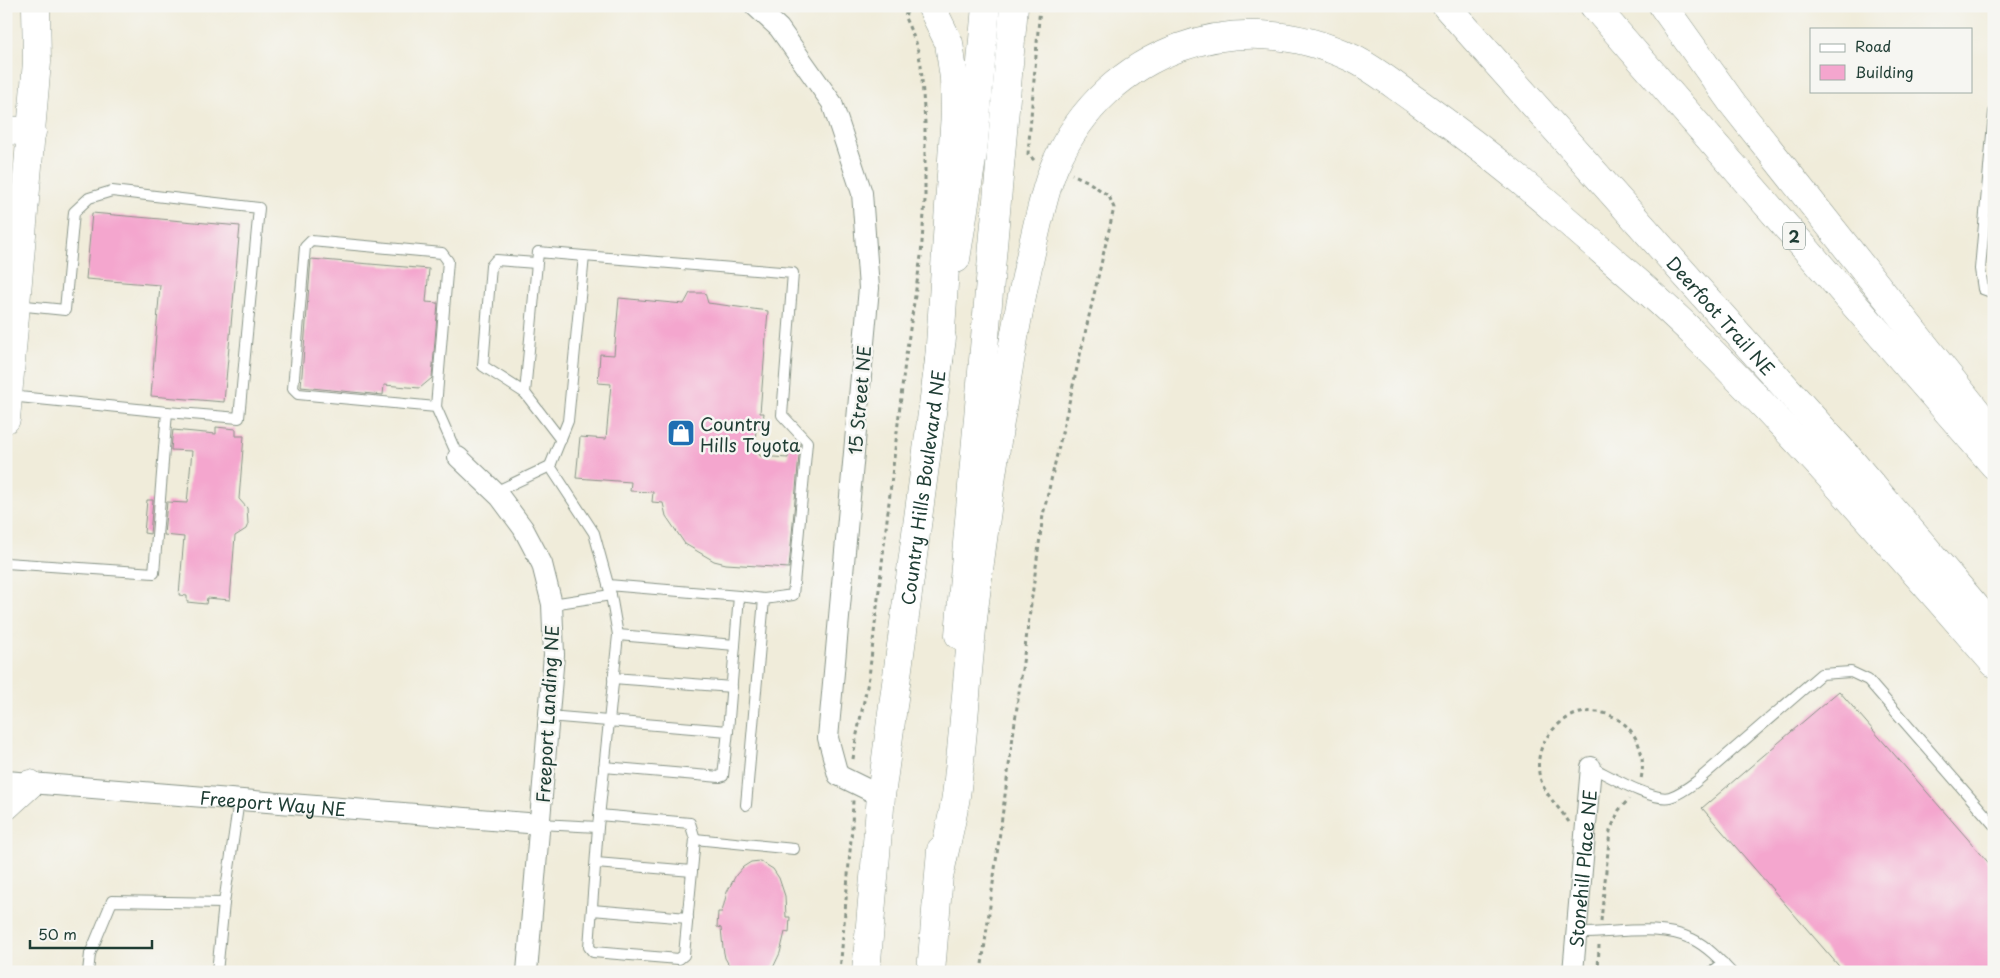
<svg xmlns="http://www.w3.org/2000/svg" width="2000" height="978" viewBox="0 0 2000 978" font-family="'Playpen Sans',sans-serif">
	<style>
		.building { fill: #f4a6ce }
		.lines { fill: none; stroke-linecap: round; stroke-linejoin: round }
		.lane-casing { stroke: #889487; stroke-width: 12 }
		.street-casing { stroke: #889487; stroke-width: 22 }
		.secondary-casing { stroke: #889487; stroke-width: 29 }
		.highway-casing { stroke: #889487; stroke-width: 29 }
		.path { stroke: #889487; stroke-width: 3; stroke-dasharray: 4 4; stroke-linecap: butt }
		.lane { stroke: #fff; stroke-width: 10 }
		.street { stroke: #fff; stroke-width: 20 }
		.secondary { stroke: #fff; stroke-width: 28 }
		.highway { stroke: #fff; stroke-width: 28 }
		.labels { text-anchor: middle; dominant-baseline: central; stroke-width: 5; stroke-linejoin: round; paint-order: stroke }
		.shield { fill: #f6f6f2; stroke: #60746d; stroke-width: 1 }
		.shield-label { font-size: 16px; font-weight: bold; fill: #1f3d34 }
		.street-label { font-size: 18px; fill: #1f3d34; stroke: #f6f6f2 }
		.poi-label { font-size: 18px; fill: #1f3d34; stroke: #f6f6f2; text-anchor: start }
	</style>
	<rect width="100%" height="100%" fill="#f6f6f2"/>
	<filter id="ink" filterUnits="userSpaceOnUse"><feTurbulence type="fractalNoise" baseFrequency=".02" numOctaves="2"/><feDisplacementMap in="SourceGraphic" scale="10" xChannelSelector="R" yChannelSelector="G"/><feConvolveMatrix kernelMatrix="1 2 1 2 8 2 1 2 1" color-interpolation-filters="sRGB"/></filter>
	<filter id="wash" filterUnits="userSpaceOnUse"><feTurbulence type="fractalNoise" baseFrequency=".0096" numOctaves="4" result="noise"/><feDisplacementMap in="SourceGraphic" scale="20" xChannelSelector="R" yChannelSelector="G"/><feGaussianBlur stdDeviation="1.12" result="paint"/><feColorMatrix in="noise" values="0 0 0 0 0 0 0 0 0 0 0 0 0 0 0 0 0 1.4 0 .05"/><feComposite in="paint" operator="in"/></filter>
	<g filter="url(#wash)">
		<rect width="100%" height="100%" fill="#f0ecda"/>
		<g id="blocks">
			<g class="building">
				<polygon points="92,213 240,226 224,402 151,396 160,285 86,279"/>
				<polygon points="311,259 429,269 426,302 438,303 432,378 420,388 384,385 383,395 301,387"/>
				<polygon points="690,293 705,293 708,303 768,311 760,413 764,413 762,429 756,428 755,446 760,456 788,458 789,443 800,444 789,568 726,564 714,561 685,544 666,516 663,503 652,502 653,492 630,491 631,482 576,478 580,437 606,439 611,384 598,383 600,354 614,355 619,298 684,304"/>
				<polygon points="216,427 236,429 236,436 244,436 239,499 247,508 248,524 246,529 235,536 230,600 207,598 206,604 187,602 187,596 179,595 184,537 164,535 167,502 187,503 192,451 171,450 172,438 173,430 216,434"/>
				<polygon points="147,500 153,500 150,534 144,533"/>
				<polygon points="1839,691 1994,869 1994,972 1844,972 1702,808"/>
				<polygon points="760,861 773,869 779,878 785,896 786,917 790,917 789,933 785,932 780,953 771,972 733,972 725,958 723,948 721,928 717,927 718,912 722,912 727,892 736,875 743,867 751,862"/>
			</g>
		</g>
	</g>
	<g filter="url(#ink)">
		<use href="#blocks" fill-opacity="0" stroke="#889487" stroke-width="1"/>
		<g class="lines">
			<defs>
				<g id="lane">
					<polyline points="1994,112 1980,269 1983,289 1994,293"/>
					<polyline points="16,305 65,310 74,212 89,198 112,191 259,208 239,418 167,412"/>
					<polyline points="525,393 483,366 491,266 496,260 536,263"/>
					<polyline points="436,407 448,261 442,253 311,241 305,247 293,389 298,394 436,407 458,457"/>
					<polyline points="561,440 525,393 538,252 584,256"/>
					<polyline points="550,466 568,421 584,256 793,273 782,415 807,442 793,595 764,599"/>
					<polyline points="495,492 550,466 594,533 611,595 618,635 598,827"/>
					<polyline points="6,563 154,573 167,412 9,396"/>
					<polyline points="608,585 739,596"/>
					<polyline points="552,604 611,595"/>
					<polyline points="618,635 735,645"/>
					<polyline points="613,678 732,687"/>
					<polyline points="548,716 728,731 723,776 720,777 604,767"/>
					<polyline points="728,731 739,596 764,599 746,805"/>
					<path d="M1591,767C1608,775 1653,802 1670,797C1680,794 1689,787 1697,781L1821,674L1851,672L1868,680L1994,825"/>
					<polyline points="599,815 690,823 695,839"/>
					<polyline points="540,824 598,827 589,947 593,952 679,959 684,955 695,839 794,849"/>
					<polyline points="596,863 692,871"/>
					<polyline points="592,910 688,918"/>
					<path d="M1577,933C1613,934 1659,923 1692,939C1707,946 1720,960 1731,972"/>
					<polyline points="88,972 90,954 112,901 224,903 239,800"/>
					<polyline points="217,972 224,903"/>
					<polyline points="1712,972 1723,963"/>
				</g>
				<g id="street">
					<polyline points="755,6 779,28 832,103 862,193 869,288 828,738 838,775 881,796"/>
					<polyline points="458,457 500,497 523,528 542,564 552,604 554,655 527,972"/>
					<path id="s1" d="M6,781L540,824"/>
					<path id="s2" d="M1573,972L1591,767"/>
				</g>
				<g id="secondary">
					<polyline points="6,130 32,132"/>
					<polyline points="956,259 973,153 986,6"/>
					<polyline points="6,419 37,62 36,6"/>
					<polyline points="959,635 1014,6"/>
					<polyline points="6,806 30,784"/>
					<path id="s3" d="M866,972L881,796L942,338"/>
					<polyline points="931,972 941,850"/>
				</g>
				<g id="highway">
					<polyline points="931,6 949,43 954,78 955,113 939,361"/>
					<path id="s4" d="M1446,6L1852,462L1994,628"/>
					<polyline points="1594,6 1994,465"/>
					<polyline points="1663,6 1733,104 1994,433"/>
					<path d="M940,873C945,848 952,822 956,796C964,734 967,672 974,610C985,519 998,428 1014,338C1021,299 1029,260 1038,222C1043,203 1047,183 1055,165C1106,49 1238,3 1352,58C1375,69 1396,87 1418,102C1468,138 1517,176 1564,218C1608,257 1654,294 1696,336C1801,440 1897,552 1994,663"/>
				</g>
			</defs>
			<use href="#lane" class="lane-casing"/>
			<use href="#street" class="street-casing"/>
			<use href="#secondary" class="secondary-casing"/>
			<use href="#highway" class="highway-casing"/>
			<g class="path">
				<polyline points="1034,160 1028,154 1040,6"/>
				<polyline points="853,759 856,739 869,677 905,362 921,256 925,200 925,123 921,65 916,42 905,18 906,13 912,9"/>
				<path d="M1569,822C1558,806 1542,792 1539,773C1537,758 1541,744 1550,733C1587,687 1653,721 1641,779"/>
				<polyline points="1601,921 1610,831 1619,810 1629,799"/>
				<polyline points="840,972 852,827 853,800"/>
				<polyline points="981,972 1043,515 1114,208 1109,196 1087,181 1072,174"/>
				<polyline points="1598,972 1599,945"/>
			</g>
			<use href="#lane" class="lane"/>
			<use href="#street" class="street"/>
			<use href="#secondary" class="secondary"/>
			<use href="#highway" class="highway"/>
		</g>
	</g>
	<defs>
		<symbol id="shop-square" viewBox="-11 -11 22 22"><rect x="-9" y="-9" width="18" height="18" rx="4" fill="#1f6fb2" stroke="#f6f6f2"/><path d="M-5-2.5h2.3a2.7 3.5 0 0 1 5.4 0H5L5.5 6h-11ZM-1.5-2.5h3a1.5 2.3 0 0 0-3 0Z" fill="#fff"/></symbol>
	</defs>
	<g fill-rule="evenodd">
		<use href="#shop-square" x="665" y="417" width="32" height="32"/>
	</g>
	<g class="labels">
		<rect class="shield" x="1783" y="222.5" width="22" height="27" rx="4"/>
		<g class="shield-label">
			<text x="1794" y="236">2</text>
		</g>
		<g class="street-label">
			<text stroke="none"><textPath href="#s4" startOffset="414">Deerfoot Trail NE</textPath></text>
			<text transform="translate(859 400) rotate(-85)">15 Street NE</text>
			<text stroke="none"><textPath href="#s3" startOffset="488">Country Hills Boulevard NE</textPath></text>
			<text transform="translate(547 714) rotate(-87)">Freeport Landing NE</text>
			<text stroke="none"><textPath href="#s1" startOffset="268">Freeport Way NE</textPath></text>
			<text stroke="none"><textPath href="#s2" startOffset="104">Stonehill Place NE</textPath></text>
		</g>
		<g class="poi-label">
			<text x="700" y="423">Country<tspan x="700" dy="21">Hills Toyota</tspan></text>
		</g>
	</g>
	<rect width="2000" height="978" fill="none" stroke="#f6f6f2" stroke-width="25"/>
	<rect x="1810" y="28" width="162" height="65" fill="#f6f6f2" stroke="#a0aca6"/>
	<rect x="1820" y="44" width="25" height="8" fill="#ffffff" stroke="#a0aca6"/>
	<text x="1855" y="52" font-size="15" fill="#1f3d34">Road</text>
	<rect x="1820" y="65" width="25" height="15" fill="#f4a6ce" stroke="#a0aca6"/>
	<text x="1855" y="78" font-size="15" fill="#1f3d34">Building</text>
	<path d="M30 940v8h122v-8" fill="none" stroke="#1f3d34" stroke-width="2.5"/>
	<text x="38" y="940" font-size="15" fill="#1f3d34" stroke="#f6f6f2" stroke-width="4" paint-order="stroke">50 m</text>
</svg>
